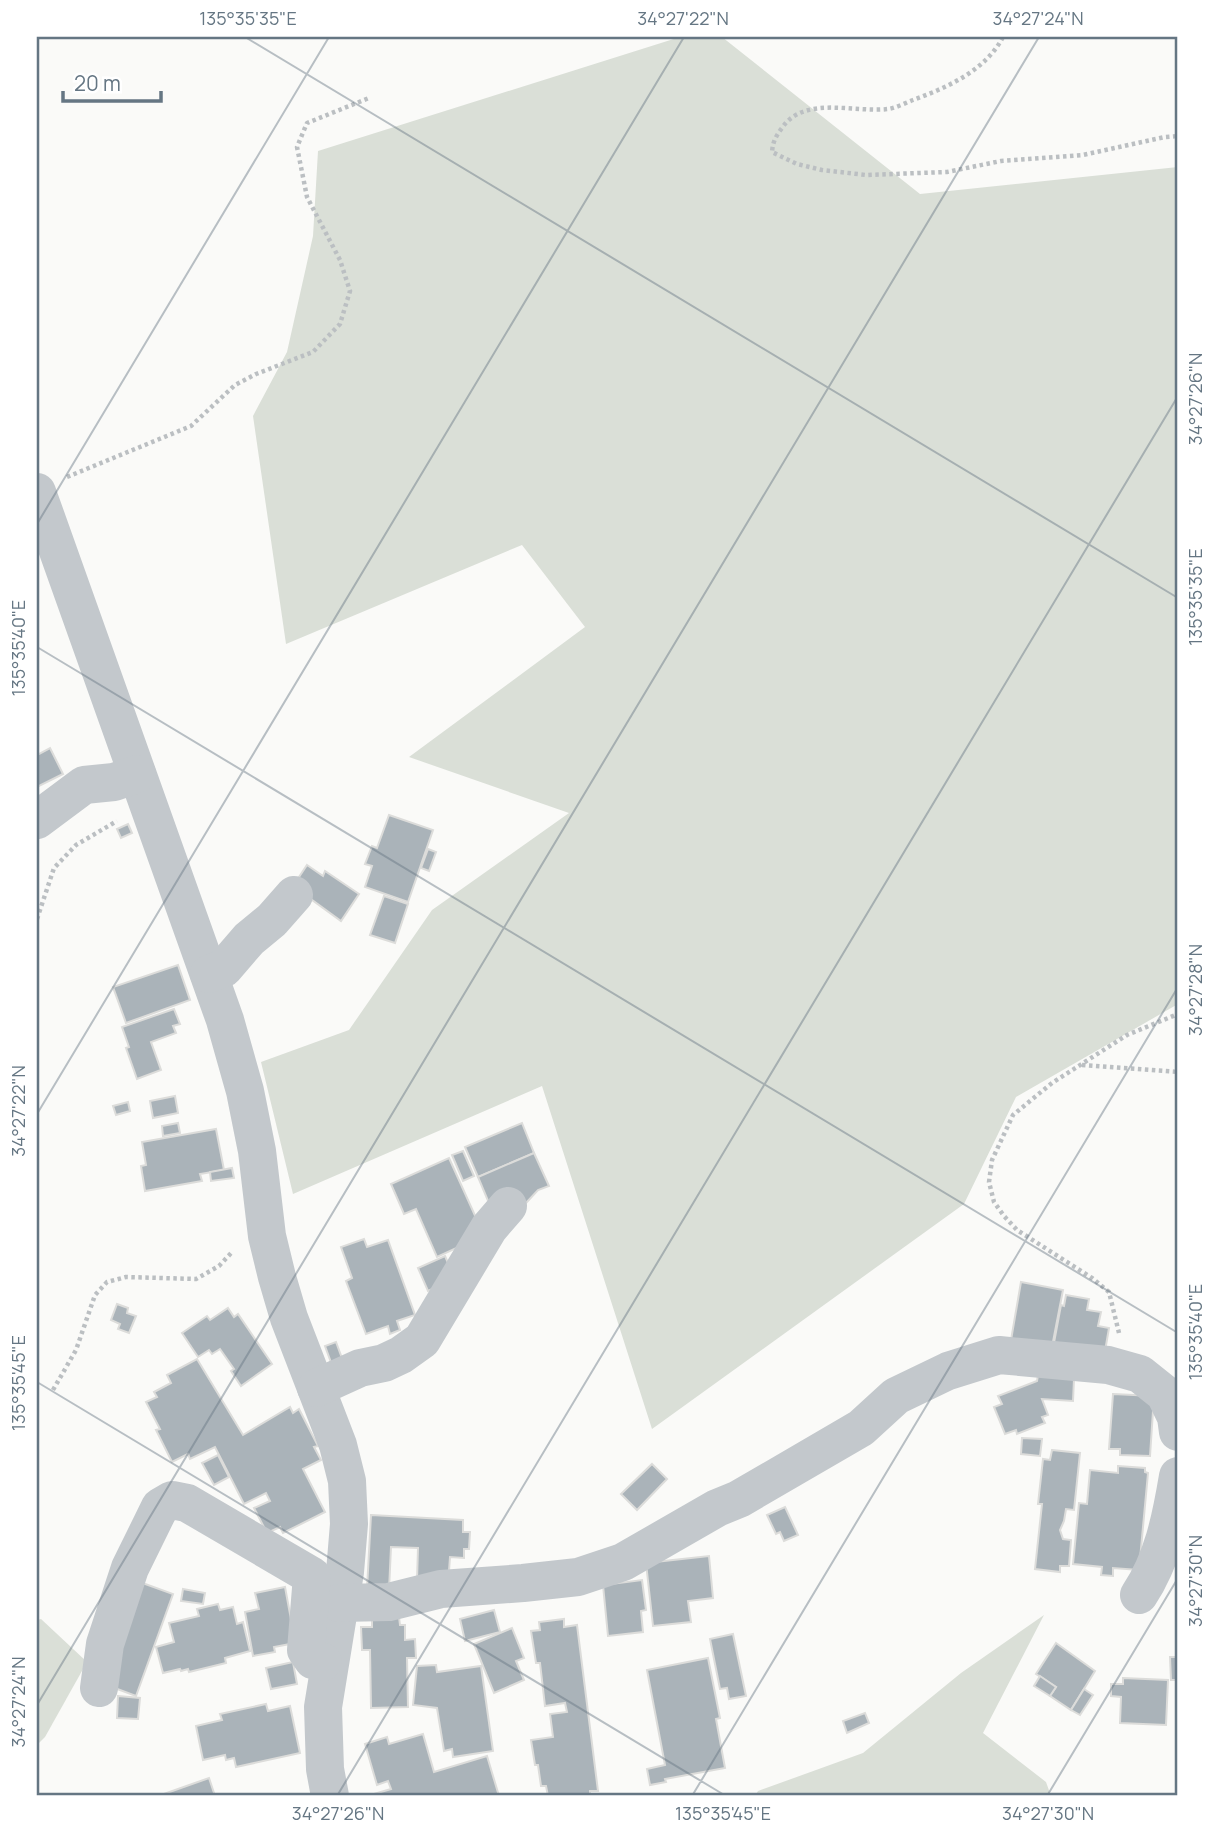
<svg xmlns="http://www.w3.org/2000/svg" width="1215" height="1833" viewBox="0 0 1215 1833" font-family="Manrope,sans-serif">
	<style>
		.green { fill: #dadfd7 }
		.building { fill: #aab3b9; stroke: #dcdcda; stroke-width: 2 }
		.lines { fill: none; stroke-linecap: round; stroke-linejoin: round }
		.path { stroke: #bbbfc2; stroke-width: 4.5; stroke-dasharray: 3.5 3.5; stroke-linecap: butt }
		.minor { stroke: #c3c8cc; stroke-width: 38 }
		.ticks { fill: none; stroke: #657683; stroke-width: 2; stroke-opacity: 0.45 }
		.neatline { fill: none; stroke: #657683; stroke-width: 2.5 }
		.ticks-label { font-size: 18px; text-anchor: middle; fill: #657683 }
	</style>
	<rect width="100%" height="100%" fill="#fafaf8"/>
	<g class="green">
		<polygon points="680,37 722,37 920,194 1178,167 1178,1004 1016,1097 964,1204 652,1429 542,1086 293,1194 261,1062 349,1030 432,910 569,813 409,757 585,627 522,545 286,644 253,416 287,352 313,236 318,151"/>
		<polygon points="1044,1615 983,1733 1046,1782 1051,1796 755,1796 758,1791 863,1753 961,1673"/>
		<polygon points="41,1619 87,1662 45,1737 37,1745 37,1620"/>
	</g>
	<g class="building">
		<polygon points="50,748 63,774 37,787 37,755"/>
		<polygon points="389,815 433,830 408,902 365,887 372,866 365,864 372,846 377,848"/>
		<polygon points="128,824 132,833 121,838 117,829"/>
		<polygon points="428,849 436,852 429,871 421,868"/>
		<polygon points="307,865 323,876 325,871 359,894 341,921 304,894 297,880"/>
		<polygon points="384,896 408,904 395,943 370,935"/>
		<polygon points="178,965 190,1000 126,1023 113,987"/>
		<polygon points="174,1009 180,1024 173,1026 176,1033 151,1042 161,1070 137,1079 126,1048 129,1047 122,1027"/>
		<polygon points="175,1096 178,1113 153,1118 150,1101"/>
		<polygon points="128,1102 130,1111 116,1115 113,1106"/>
		<polygon points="178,1123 180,1133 163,1136 162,1126"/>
		<polygon points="522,1123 534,1153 478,1177 465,1147"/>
		<polygon points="216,1129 224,1170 200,1174 202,1181 145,1191 141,1166 146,1165 142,1142"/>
		<polygon points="463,1151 474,1176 463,1181 452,1155"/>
		<polygon points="534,1153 549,1186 538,1190 526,1203 491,1208 478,1177"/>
		<polygon points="449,1158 482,1231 474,1240 437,1257 416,1209 404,1214 391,1184"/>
		<polygon points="232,1168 234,1178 211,1181 210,1172"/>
		<polygon points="364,1239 367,1247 388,1240 415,1315 397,1321 400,1330 390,1334 388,1326 366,1334 346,1281 352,1278 341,1247"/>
		<polygon points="445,1256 455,1279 428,1291 418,1268"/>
		<polygon points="1021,1282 1063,1290 1052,1347 1011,1340"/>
		<polygon points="1066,1295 1089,1299 1087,1310 1101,1312 1098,1326 1109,1328 1104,1357 1053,1348 1061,1305 1064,1306"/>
		<polygon points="117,1304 128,1308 127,1313 136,1316 129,1333 118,1329 120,1324 111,1320"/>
		<polygon points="228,1308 234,1317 238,1314 272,1364 241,1386 231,1371 234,1369 220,1349 212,1354 209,1350 198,1357 182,1333 207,1316 210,1320"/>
		<polygon points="336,1342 343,1361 332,1365 325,1346"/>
		<polygon points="197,1359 243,1435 290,1407 293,1413 299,1409 318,1446 314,1447 321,1460 303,1469 325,1512 283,1533 280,1527 267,1533 254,1508 270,1501 266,1493 244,1504 215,1447 190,1459 188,1454 172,1462 156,1430 160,1429 146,1402 157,1397 154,1392 171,1383 167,1375"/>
		<polygon points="1038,1375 1074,1379 1073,1401 1042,1399 1048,1415 1042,1417 1045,1423 1017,1434 1016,1430 1005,1434 994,1407 1002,1404 998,1396 1037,1381"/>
		<polygon points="1113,1394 1154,1396 1150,1456 1120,1455 1120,1449 1109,1449"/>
		<polygon points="1022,1438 1042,1439 1040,1456 1021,1454"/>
		<polygon points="1052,1450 1080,1453 1074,1510 1066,1509 1064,1521 1060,1530 1063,1539 1071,1540 1069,1566 1060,1566 1060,1572 1035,1569 1042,1504 1038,1504 1043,1459 1050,1460"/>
		<polygon points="218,1455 229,1477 214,1485 202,1463"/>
		<polygon points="652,1464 667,1479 637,1510 621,1494"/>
		<polygon points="1118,1466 1145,1468 1145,1472 1148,1473 1139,1570 1113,1568 1113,1576 1101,1575 1102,1567 1073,1564 1079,1503 1087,1504 1090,1470 1118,1473"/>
		<polygon points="785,1507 798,1535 784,1541 780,1532 776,1534 767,1515"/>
		<polygon points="371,1515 463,1520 463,1532 470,1532 469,1549 464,1549 464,1558 450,1557 449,1571 417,1580 418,1548 391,1547 389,1590 367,1589"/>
		<polygon points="709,1556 713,1598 688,1601 691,1622 653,1626 646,1563"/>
		<polygon points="642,1580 646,1610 641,1611 643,1632 608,1636 603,1585"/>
		<polygon points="137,1581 173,1594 136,1696 112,1687"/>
		<polygon points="285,1587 295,1641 290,1644 274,1647 275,1652 253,1656 245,1612 259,1609 255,1593"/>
		<polygon points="183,1589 205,1593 203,1604 181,1601"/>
		<polygon points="218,1604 220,1610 233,1607 237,1624 243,1622 250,1651 225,1658 226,1663 189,1672 188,1669 181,1671 180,1669 163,1673 156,1647 174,1642 169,1623 199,1616 197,1609"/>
		<polygon points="494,1610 500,1632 465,1641 460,1619"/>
		<polygon points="372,1617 399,1617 400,1625 405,1625 405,1640 415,1639 416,1658 407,1658 408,1707 371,1708 370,1650 362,1650 361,1627 372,1627"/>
		<polygon points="1176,1618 1178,1618 1178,1680 1171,1680 1170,1657 1177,1657"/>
		<polygon points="564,1619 564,1627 577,1625 598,1791 590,1791 590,1796 548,1796 546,1786 541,1786 538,1765 535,1765 531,1740 553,1737 550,1714 567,1712 565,1703 545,1706 540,1663 536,1663 531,1631 540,1630 539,1622"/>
		<polygon points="512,1628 524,1658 516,1661 524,1680 494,1693 474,1644"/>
		<polygon points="733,1634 746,1696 729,1699 727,1688 720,1689 710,1639"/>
		<polygon points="1056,1643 1095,1671 1071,1710 1050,1696 1056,1687 1036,1674"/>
		<polygon points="708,1658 720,1718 716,1719 725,1768 665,1779 666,1782 650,1785 647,1769 665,1765 647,1670"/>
		<polygon points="293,1662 297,1684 271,1689 266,1668"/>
		<polygon points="436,1665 437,1672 481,1666 493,1751 453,1757 452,1749 444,1751 437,1708 413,1705 417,1666"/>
		<polygon points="1040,1676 1056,1687 1050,1696 1034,1686"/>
		<polygon points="1123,1678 1168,1680 1166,1725 1120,1723 1121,1697 1111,1696 1111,1684 1123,1684"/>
		<polygon points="1084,1689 1093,1695 1080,1715 1071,1710"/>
		<polygon points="118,1696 140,1698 138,1719 117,1718"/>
		<polygon points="266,1704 268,1711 290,1706 300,1753 236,1767 234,1758 226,1760 225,1755 203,1760 196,1726 222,1720 220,1714"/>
		<polygon points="865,1713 869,1723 847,1733 843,1721"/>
		<polygon points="423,1734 434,1772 487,1756 499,1796 367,1796 391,1789 388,1781 377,1785 365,1744 387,1737 389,1744"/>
		<polygon points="209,1778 215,1796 161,1796 161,1795"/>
	</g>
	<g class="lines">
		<g class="path">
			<path d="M1003,37C985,71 948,87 913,100C905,103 896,108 888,109C854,113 804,95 782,128C776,136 773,141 772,152L797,164L822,170L866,175L947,172L1001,161L1083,155L1165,137L1178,136"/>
			<polyline points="67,477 191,426 235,385 256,374 313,352 340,324 350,291 340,260 307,197 297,147 307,123 369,98"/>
			<polyline points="37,919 54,868 76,845 117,821"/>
			<polyline points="1082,1065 1178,1072"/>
			<polyline points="1119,1333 1109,1292 1092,1278 1017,1230 1004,1216 994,1202 989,1182 992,1160 1013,1115 1052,1083 1127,1035 1178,1014"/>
			<polyline points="53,1390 76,1350 95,1295 107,1282 126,1277 196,1279 219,1266 233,1251"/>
		</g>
		<g class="minor">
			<polyline points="37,492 225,1020 245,1091 257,1151 267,1236 277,1277 289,1318 338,1445 347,1481 349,1524 345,1572 323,1707 325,1769 330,1796"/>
			<polyline points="37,820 84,785 114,782 137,774"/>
			<polyline points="209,974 224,968 249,939 272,920 294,895"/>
			<polyline points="316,1388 360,1368 384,1363 401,1355 422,1340 489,1228 508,1206"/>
			<path d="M1139,1595C1163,1559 1171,1518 1178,1476"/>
			<polyline points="339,1603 389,1602 441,1589 523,1583 578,1577 623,1562 717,1508 739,1499 861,1428 896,1396 948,1371 999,1355 1108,1365 1140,1374 1165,1394 1176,1417 1178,1432"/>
			<polyline points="99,1688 105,1644 130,1568 160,1507 172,1500 187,1503 312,1576 306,1650 313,1660 323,1662"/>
		</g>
	</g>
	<path class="ticks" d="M245,37L1178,598M37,524L329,37M37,647L1178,1333M37,1114L684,37M37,1382L726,1796M37,1705L1039,37M337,1796L1178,396M692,1796L1178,987M1047,1796L1178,1578"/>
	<rect width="1215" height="1833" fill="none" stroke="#ffffff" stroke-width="77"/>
	<path d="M63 91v10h98v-10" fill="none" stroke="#657683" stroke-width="3.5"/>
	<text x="74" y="91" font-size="21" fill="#657683" stroke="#ffffff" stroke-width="5" paint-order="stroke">20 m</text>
	<rect x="38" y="38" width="1138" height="1756" class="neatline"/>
	<g class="ticks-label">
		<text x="248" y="25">135°35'35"E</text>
		<text x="683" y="25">34°27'22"N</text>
		<text x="1038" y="25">34°27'24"N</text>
		<text transform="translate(1196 399) rotate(-90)" y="6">34°27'26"N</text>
		<text transform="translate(1196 597) rotate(-90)" y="6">135°35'35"E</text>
		<text transform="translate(19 648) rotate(-90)" y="6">135°35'40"E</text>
		<text transform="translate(1196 990) rotate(-90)" y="6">34°27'28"N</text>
		<text transform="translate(19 1111) rotate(-90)" y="6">34°27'22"N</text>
		<text transform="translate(1196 1332) rotate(-90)" y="6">135°35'40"E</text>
		<text transform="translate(19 1383) rotate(-90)" y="6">135°35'45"E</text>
		<text transform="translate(1196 1581) rotate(-90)" y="6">34°27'30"N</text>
		<text transform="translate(19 1702) rotate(-90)" y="6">34°27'24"N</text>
		<text x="338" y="1820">34°27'26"N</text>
		<text x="723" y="1820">135°35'45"E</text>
		<text x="1048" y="1820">34°27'30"N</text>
	</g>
</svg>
